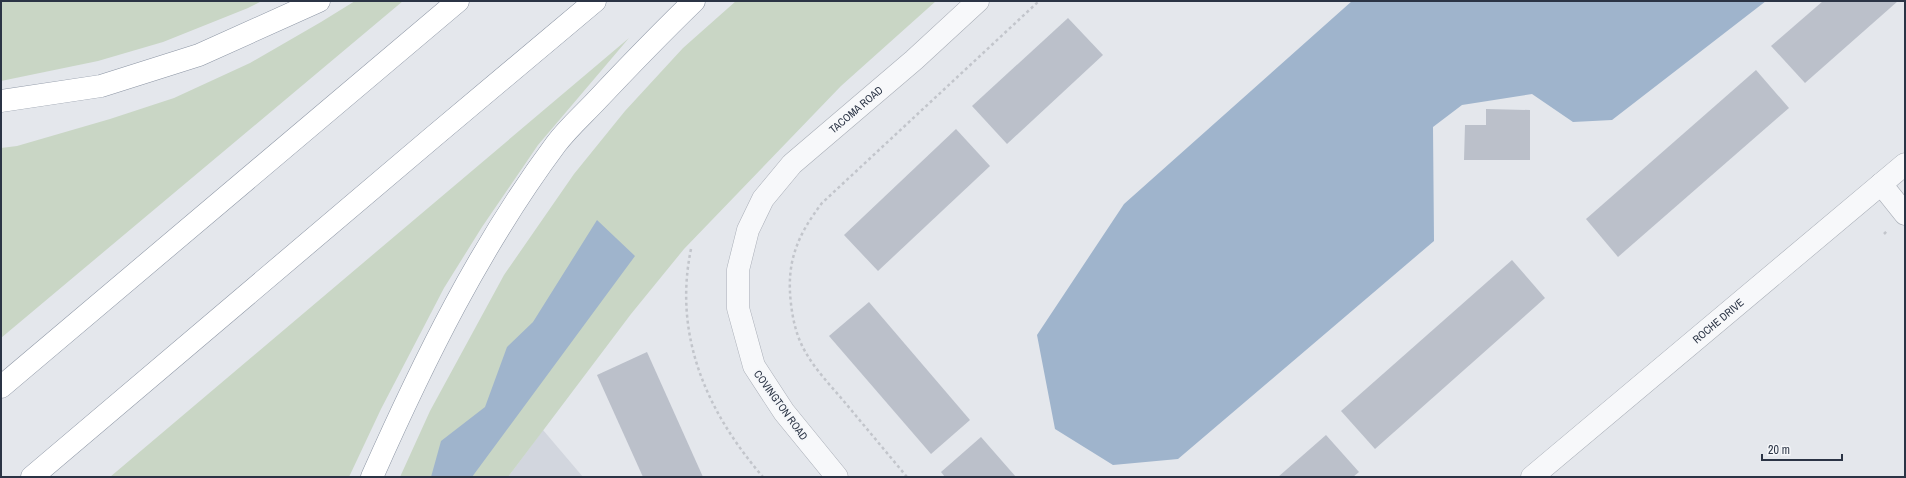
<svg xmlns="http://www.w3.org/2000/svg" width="1906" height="478" viewBox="0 0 1906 478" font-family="'Archivo Narrow',sans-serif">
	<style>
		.built { fill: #d2d6de }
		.green { fill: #c9d6c5 }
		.water { fill: #9fb4cc }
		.building { fill: #bbc0ca }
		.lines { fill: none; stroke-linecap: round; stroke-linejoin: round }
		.minor-casing { stroke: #a9aeb7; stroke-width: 23 }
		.highway-casing { stroke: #8b94a3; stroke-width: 23 }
		.path { stroke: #c2c5cb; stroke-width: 2.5; stroke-dasharray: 3 3; stroke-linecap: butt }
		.minor { stroke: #f7f8fa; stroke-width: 22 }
		.highway { stroke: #fff; stroke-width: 22 }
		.labels { text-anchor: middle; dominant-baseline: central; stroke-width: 3; stroke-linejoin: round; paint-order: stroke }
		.street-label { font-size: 11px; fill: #2b3445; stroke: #f4f6f9 }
	</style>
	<rect width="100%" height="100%" fill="#e4e7ec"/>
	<polygon class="built" points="543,430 583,477 508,477"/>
	<g class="green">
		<polygon points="1,1 262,1 248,8 163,42 98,61 1,81"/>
		<polygon points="355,1 403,1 1,338 1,148 17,146 110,119 174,98 250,63 321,22"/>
		<polygon points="736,1 936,1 841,86 684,249 631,314 508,477 400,477 430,411 504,275 574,174 625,111 683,48"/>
		<polygon points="629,38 538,145 482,227 444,288 381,409 349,477 110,477"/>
	</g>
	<g class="water">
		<polygon points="1352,1 1766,1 1612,120 1573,122 1532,94 1462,105 1433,127 1434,241 1178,459 1113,465 1055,429 1037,335 1124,204"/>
		<polygon points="597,220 635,256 472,477 431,477 441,441 485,407 507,347 533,322"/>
	</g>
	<g class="building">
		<polygon points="1823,1 1898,1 1805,83 1771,46"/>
		<polygon points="1068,18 1103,55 1007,144 972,106"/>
		<polygon points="1756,70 1789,108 1618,257 1586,219"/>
		<polygon points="1486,109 1530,110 1530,160 1464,160 1465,125 1486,125"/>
		<polygon points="956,129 990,166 878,271 844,235"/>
		<polygon points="1512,260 1545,298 1375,449 1341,411"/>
		<polygon points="869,302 970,420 931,454 829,336"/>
		<polygon points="647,352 703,477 643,477 597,375"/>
		<polygon points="1326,435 1359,472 1353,477 1278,477"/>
		<polygon points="981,437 1016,477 945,477 941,472"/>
	</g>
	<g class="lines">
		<defs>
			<g id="minor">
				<polyline points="1881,184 1905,214"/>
				<path id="s1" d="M837,477L784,412L754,366L738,308V270L748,230L763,199L792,164L914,60L978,1"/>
				<path id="s2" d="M1532,477L1905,164"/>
			</g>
			<g id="highway">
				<polyline points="1,101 101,86 199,55 319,1"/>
				<polyline points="1,387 458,1"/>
				<polyline points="32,477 433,137 595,1"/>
				<path d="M372,477C423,362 480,246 556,144C568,128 583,115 597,100C629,66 661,33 694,1"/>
			</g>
		</defs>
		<use href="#minor" class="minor-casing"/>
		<use href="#highway" class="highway-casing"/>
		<g class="path">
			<polyline points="1884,234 1888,230"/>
			<path d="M691,249C673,336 707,412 763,477"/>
			<path d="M907,477C887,453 867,429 847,405C833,388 817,372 806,353C797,338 793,321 791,304C786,262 797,236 822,203L1039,1"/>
		</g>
		<use href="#minor" class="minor"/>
		<use href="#highway" class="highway"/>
	</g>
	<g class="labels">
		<g class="street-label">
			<text stroke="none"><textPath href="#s1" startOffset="442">TACOMA ROAD</textPath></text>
			<text stroke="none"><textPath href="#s2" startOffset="243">ROCHE DRIVE</textPath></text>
			<text transform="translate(781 405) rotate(54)">COVINGTON ROAD</text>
		</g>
	</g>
	<rect width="1906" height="478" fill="none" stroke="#2b3445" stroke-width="4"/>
	<path d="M1762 454v6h80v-6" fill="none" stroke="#2b3445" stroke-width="2"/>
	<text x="1768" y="454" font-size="12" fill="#2b3445" stroke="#f4f6f9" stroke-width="3" paint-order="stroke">20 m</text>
</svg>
